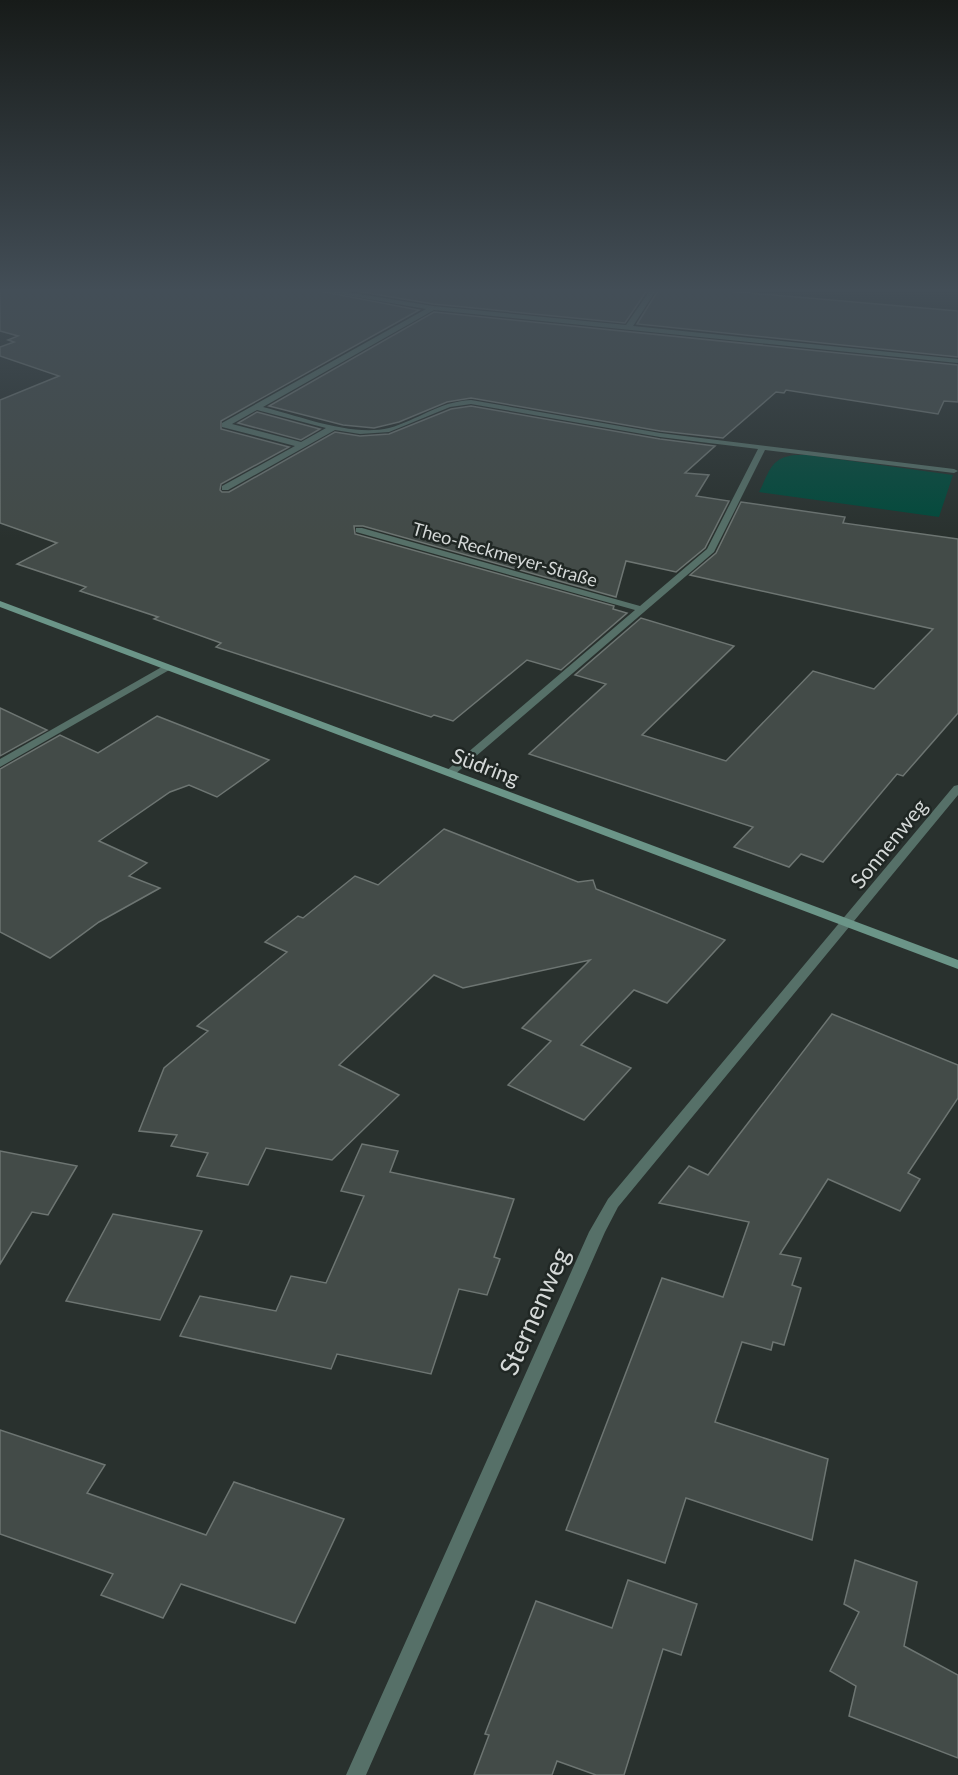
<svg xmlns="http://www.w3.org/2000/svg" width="958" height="1775" viewBox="0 0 958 1775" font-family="Lato,sans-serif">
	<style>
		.green { fill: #004a3b }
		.building { fill: #434b48; stroke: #6d7572; stroke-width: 1.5 }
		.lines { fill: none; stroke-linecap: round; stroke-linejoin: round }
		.street { fill: #567068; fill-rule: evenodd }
		.secondary { fill: #6b9588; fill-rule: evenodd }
		.labels { text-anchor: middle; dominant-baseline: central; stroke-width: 5; stroke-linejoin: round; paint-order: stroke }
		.far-street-label { font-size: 18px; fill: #d5d9d8; stroke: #202724 }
		.street-label { font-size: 21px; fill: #d5d9d8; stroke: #202724 }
		.near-street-label { font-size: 26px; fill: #d5d9d8; stroke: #202724 }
	</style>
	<rect width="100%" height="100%" fill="#29312e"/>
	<path class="green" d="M795,455H808L953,475L939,517L759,492C770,471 770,458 795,455Z"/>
	<g class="building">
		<polygon points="0,289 309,289 419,310 221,421 221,429 289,447 221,484 220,490 222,492 229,492 335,432 360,436 389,434 451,409 471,406 660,439 715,446 685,473 709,475 696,496 729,501 705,548 676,572 626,561 616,597 363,526 354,526 355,534 614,606 613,609 627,613 561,670 527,660 453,721 434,715 431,717 216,647 221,643 154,619 158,617 80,591 86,587 17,564 57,543 0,523 0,400 59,376 0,356 0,347 14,342 8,340 18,336 0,331"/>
		<polygon points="344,289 648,289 625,323 433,304"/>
		<polygon points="659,289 705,289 958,311 958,357 637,324"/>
		<polygon points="434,312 958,365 958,402 944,401 938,414 786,390 784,393 776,392 723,438 660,431 471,398 447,402 399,422 374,428 343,425 269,406"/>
		<polygon points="257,412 320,429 301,440 238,423"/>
		<polygon points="741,502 845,517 843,523 958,539 958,713 903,776 897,774 823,862 801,854 789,867 734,847 753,827 529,754 606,684 575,675 641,618 734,646 642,735 726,761 813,671 874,689 933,629 690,575 716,553"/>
		<polygon points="0,708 47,730 0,756"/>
		<polygon points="157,716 269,760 217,797 189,785 170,792 99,841 147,863 129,876 160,888 99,922 50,958 0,932 0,769 60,735 98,753"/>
		<polygon points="444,829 578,882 593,880 596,889 725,940 667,1003 634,990 581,1045 631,1068 584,1120 508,1085 551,1041 522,1028 590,960 463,988 434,975 339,1065 399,1095 332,1160 266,1148 248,1185 197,1176 208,1153 171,1146 177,1135 139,1131 164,1068 208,1031 197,1026 287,952 265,942 298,916 303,918 355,876 378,885"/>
		<polygon points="832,1014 958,1065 958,1098 908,1173 920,1179 900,1211 828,1179 780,1254 801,1258 792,1285 801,1288 784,1345 773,1342 771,1350 742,1342 715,1422 828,1459 812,1540 686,1498 665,1563 566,1530 662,1278 723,1297 749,1222 659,1203 689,1166 708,1175"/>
		<polygon points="362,1144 398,1151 390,1172 514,1199 494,1257 500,1259 487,1295 459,1289 431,1374 337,1354 331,1369 180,1336 200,1296 276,1311 291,1276 326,1283 364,1196 341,1191"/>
		<polygon points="0,1151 77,1166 48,1215 32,1212 0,1264"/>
		<polygon points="113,1214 202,1231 160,1320 66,1301"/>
		<polygon points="0,1430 105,1465 87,1493 206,1535 234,1482 344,1519 295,1623 181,1584 163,1618 101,1595 113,1574 0,1534"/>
		<polygon points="855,1560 917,1582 904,1646 958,1675 958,1758 849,1716 856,1686 830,1671 859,1612 844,1604"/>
		<polygon points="628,1580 697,1604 681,1655 663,1649 624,1775 596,1775 557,1761 552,1775 474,1775 489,1735 485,1734 536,1601 612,1628"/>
	</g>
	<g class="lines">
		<g class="street">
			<path d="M311,289H328L433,306L626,325L651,289H657L633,326L958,359V363L434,310L263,407C300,416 351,437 389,428C419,420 437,402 471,400L660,433L954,469L958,471L954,473L765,450L714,552L454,775H446L445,773L446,771L635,610L356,532V528H362L640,606L707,549L758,449L660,437L471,404L450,407L389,432L360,434L335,430L228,490H222V486L295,446L222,427V423L426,309ZM257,410L326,428L301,442L232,424Z"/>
			<polygon points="167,664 172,667 171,669 0,767 0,759"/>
			<polygon points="958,785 958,795 618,1207 605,1232 366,1775 346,1775 589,1232 608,1199 954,786"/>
		</g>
		<polygon class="secondary" points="0,601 958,960 958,969 0,607"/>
	</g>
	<linearGradient id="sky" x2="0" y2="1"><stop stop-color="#171b19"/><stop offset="0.54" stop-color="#434e57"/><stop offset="1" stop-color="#434e57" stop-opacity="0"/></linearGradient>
	<rect width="958" height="538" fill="url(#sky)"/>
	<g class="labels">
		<g class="far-street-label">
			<text transform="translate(505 554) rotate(16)">Theo-Reckmeyer-Straße</text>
		</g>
		<g class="street-label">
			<text transform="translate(486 766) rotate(21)">Südring</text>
			<text transform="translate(888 843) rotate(-51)">Sonnenweg</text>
		</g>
		<g class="near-street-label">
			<text transform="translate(534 1311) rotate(-66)">Sternenweg</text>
		</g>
	</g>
</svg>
